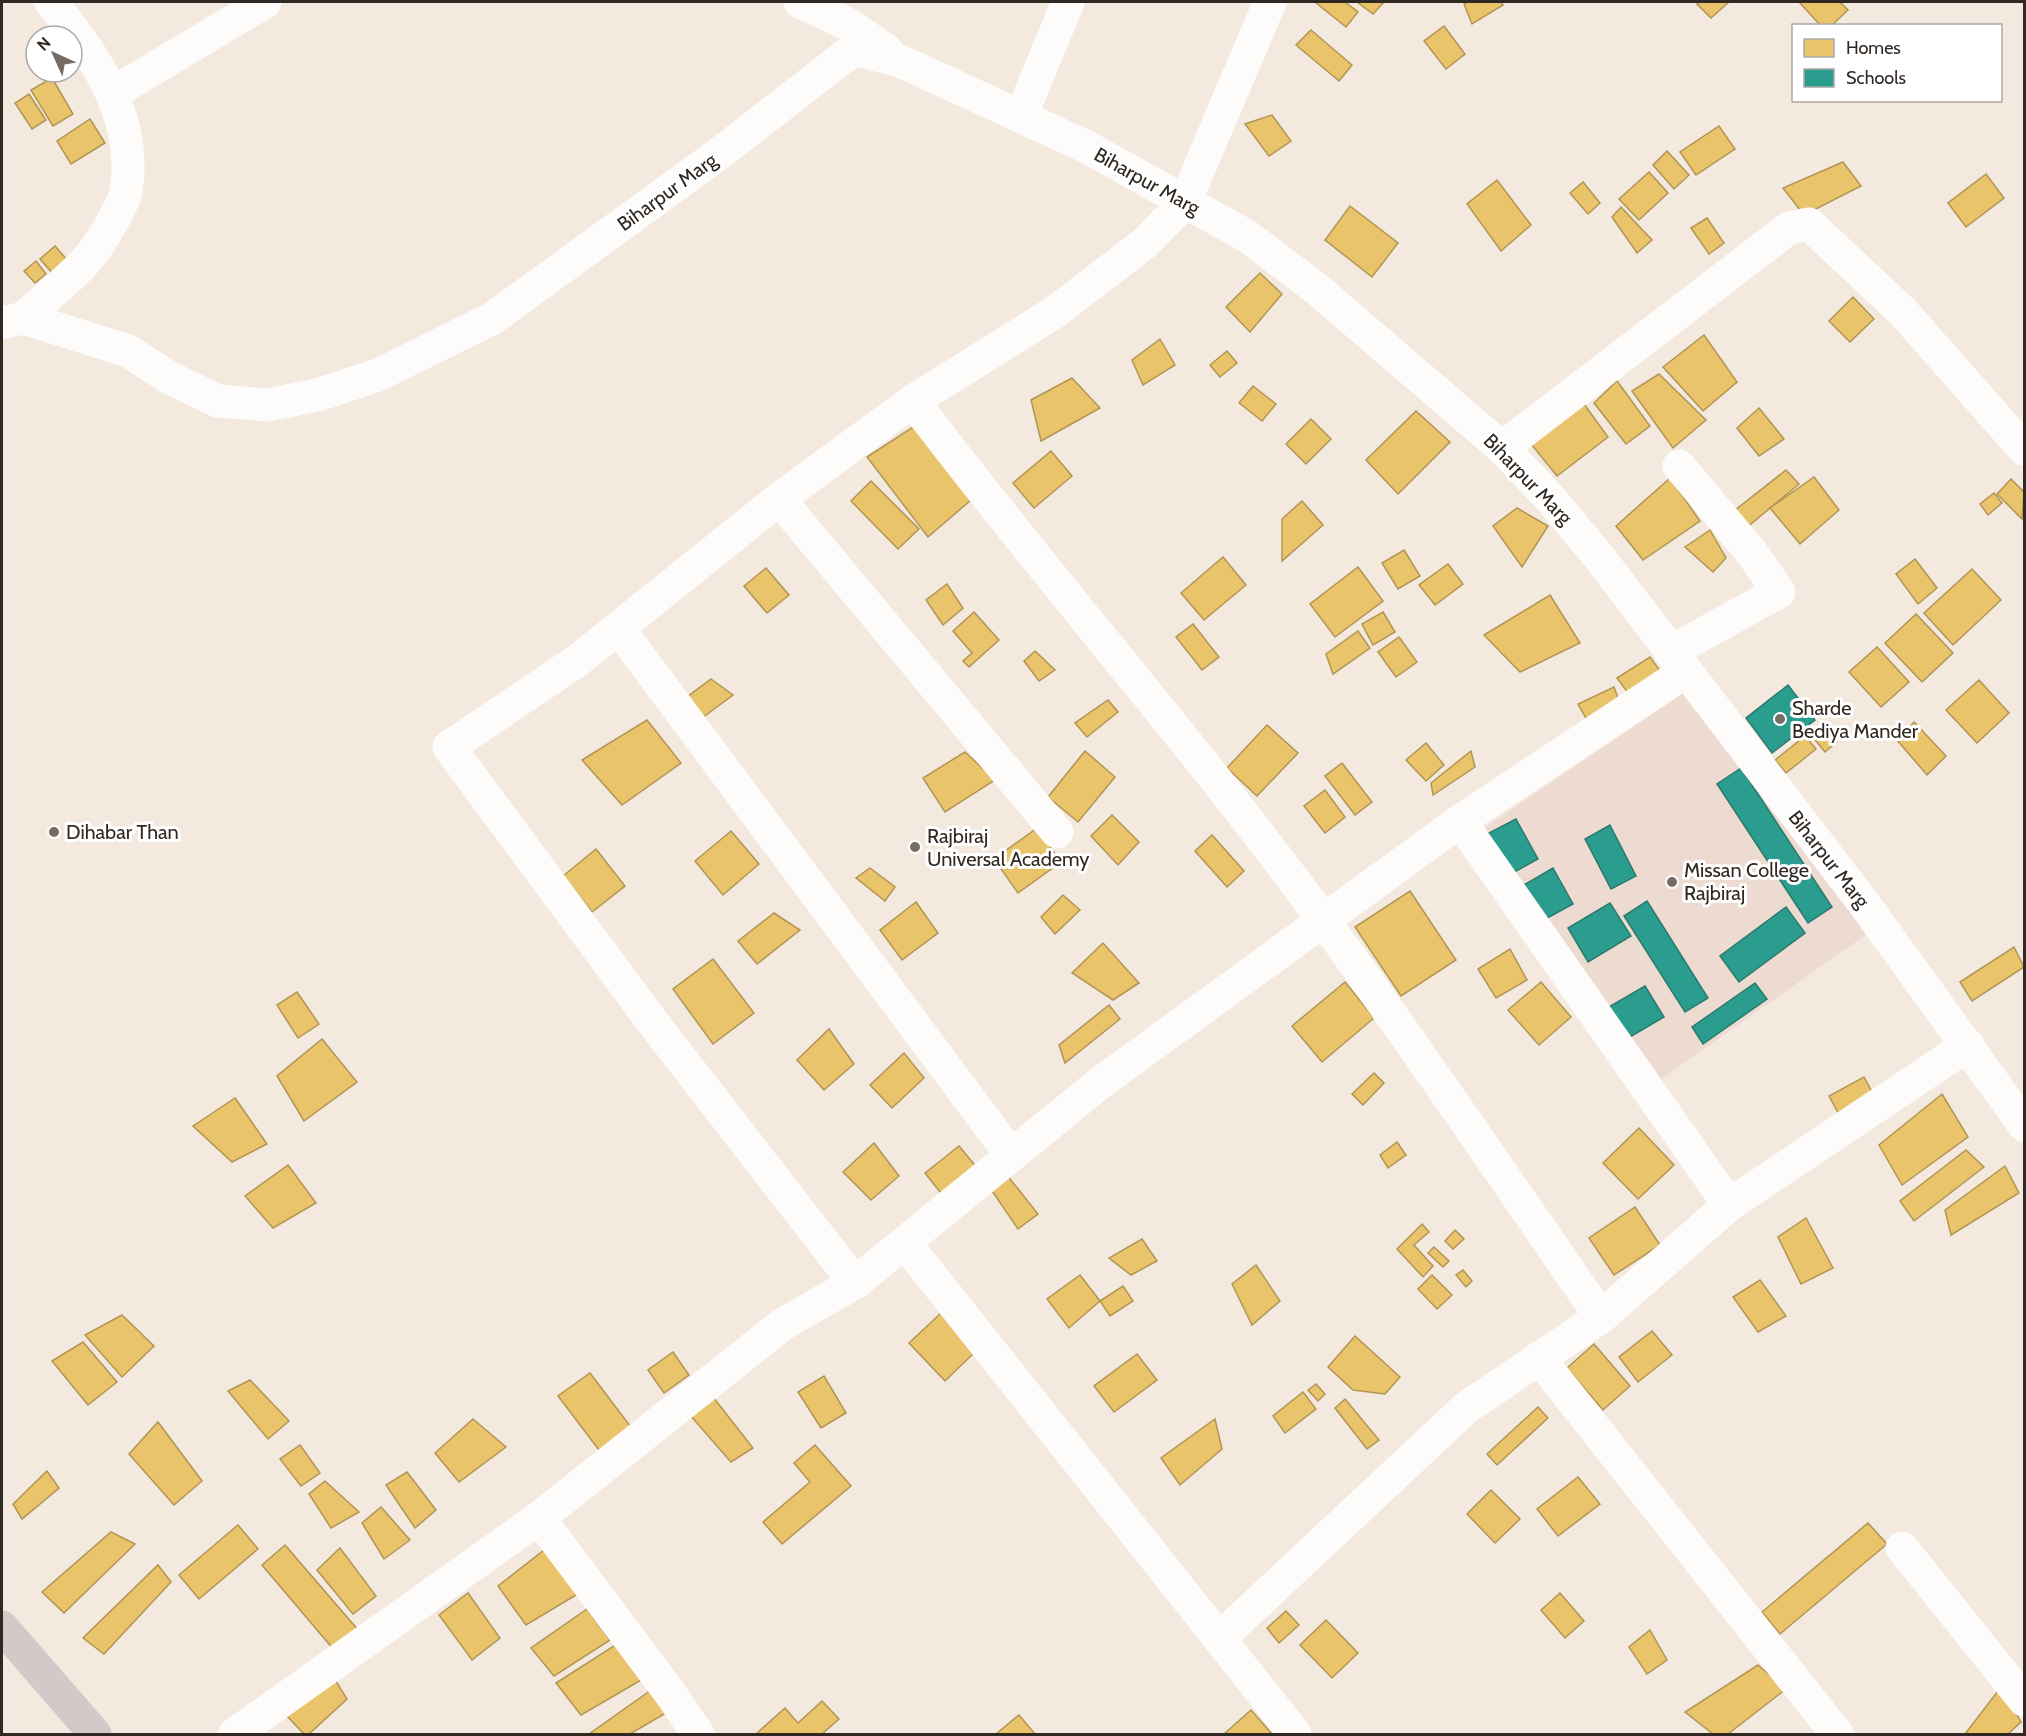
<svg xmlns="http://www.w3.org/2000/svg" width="2026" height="1736" viewBox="0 0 2026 1736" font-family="Cabin,sans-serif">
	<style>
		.education { fill: #eddbd2 }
		.homes { fill: #e9c46a; stroke: #b29554; stroke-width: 1.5 }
		.schools { fill: #2a9d8f; stroke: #2c7a6e; stroke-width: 1.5 }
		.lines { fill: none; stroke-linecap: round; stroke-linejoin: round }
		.minor { stroke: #fdfcfa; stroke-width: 33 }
		.major { stroke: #d1cac9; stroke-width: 33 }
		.poi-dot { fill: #756c64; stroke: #fff; stroke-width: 2 }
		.labels { text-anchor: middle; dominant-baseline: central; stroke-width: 6; stroke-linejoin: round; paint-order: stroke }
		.street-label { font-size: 20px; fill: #302822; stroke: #fff }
		.poi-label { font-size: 20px; fill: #302822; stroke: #fff; text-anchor: start }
	</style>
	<rect width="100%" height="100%" fill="#f4e9df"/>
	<polygon class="education" points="1689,689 1867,934 1650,1087 1480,831"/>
	<g class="homes">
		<polygon points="1315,2 1345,2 1358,12 1346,27"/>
		<polygon points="1357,2 1384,2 1373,14"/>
		<polygon points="1468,2 1501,2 1503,5 1472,24 1464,4"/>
		<polygon points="1700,2 1729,2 1711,18 1697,4"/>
		<polygon points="1799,2 1840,2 1848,10 1831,26 1821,26"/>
		<polygon points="1444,26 1465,54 1446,69 1424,41"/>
		<polygon points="1311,30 1352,65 1339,81 1296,45"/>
		<polygon points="52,78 73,114 53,126 31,90"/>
		<polygon points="29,94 46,120 32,129 15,103"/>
		<polygon points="1272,115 1291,141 1269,156 1245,124"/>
		<polygon points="90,119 105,143 71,164 57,141"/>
		<polygon points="1719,126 1735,149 1696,175 1680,152"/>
		<polygon points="1667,151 1689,175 1674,189 1653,165"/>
		<polygon points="1843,162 1861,186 1804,215 1783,188"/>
		<polygon points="1649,172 1668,193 1639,220 1619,199"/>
		<polygon points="1986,174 2004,198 1966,227 1948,203"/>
		<polygon points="1497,180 1531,225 1501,251 1467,204"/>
		<polygon points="1583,182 1600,203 1588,214 1570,193"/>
		<polygon points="1350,206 1398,243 1372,277 1325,240"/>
		<polygon points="1621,207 1652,240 1637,253 1612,217"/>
		<polygon points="1707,218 1724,243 1709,254 1691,228"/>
		<polygon points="55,246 68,261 53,274 40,259"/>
		<polygon points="36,261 46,274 35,283 24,271"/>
		<polygon points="1260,273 1282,294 1250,332 1226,307"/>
		<polygon points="1853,297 1874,319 1850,342 1829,321"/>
		<polygon points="1704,335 1737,382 1703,411 1663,367"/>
		<polygon points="1160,339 1175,365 1143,385 1132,360"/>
		<polygon points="1227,351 1237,363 1220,377 1210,365"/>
		<polygon points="1659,374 1706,420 1673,448 1632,391"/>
		<polygon points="1072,378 1100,408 1041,441 1031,400"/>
		<polygon points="1617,381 1650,426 1626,444 1594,403"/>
		<polygon points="1253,386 1276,404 1262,421 1239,403"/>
		<polygon points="1584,404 1608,437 1557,476 1531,444"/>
		<polygon points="1759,408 1784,439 1759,456 1737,428"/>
		<polygon points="1416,411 1450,442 1398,494 1366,460"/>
		<polygon points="1311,419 1331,439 1306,464 1286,444"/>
		<polygon points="913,427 971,500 928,537 867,457"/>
		<polygon points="1051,451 1072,476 1034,508 1013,483"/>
		<polygon points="1786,470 1799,484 1745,529 1730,514"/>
		<polygon points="1814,477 1839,510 1800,544 1770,508"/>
		<polygon points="1670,478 1700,521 1643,560 1616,526"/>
		<polygon points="2011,479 2024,492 2022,519 1997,494"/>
		<polygon points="871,481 919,529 898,549 851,501"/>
		<polygon points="1994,493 2002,503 1988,515 1980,504"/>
		<polygon points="1302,501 1323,525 1282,561 1282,519"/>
		<polygon points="1517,508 1548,526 1522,567 1493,526"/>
		<polygon points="1710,530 1726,558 1713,572 1685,547"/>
		<polygon points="1404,550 1420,576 1398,589 1382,563"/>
		<polygon points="1223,557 1246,585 1204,620 1181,593"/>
		<polygon points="1915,559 1937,588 1918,604 1896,574"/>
		<polygon points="1448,564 1463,584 1435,605 1419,585"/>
		<polygon points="1358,567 1383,601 1335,637 1310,604"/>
		<polygon points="766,568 789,595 767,613 744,586"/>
		<polygon points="1972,569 2001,600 1953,645 1924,613"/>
		<polygon points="947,584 963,608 943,625 926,600"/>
		<polygon points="1550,595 1580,643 1520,672 1484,635"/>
		<polygon points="974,612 999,640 969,667 963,661 972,653 953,631"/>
		<polygon points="1383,612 1395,632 1373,645 1362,624"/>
		<polygon points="1916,614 1953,653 1922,682 1885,643"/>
		<polygon points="1193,624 1219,657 1202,670 1176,637"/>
		<polygon points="1358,631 1370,648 1333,674 1326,654"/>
		<polygon points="1399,637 1417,662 1396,677 1378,652"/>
		<polygon points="1877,647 1909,682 1881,707 1849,672"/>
		<polygon points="1035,651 1055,670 1039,681 1024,661"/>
		<polygon points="1650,657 1663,675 1634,701 1617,678"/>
		<polygon points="711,679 733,695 698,721 683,700"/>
		<polygon points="1979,680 2009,713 1977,743 1946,710"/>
		<polygon points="1614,687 1621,706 1591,727 1578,704"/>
		<polygon points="1108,700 1118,712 1087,737 1075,723"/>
		<polygon points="647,720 681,763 622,805 582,760"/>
		<polygon points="1914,722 1946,756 1927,775 1897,740"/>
		<polygon points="1267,725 1298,753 1257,796 1227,768"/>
		<polygon points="1824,725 1837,742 1825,752 1811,735"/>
		<polygon points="1805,736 1816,749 1786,773 1775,760"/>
		<polygon points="1426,743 1444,765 1426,781 1406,760"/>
		<polygon points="1085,751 1115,777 1078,822 1048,797"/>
		<polygon points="1471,751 1475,767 1433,795 1431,783"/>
		<polygon points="965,752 995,780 945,812 923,778"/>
		<polygon points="1342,763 1372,802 1355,815 1325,776"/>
		<polygon points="1325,790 1345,817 1325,833 1304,806"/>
		<polygon points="1112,815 1139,842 1118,865 1091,836"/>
		<polygon points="1037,828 1061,862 1018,893 994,859"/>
		<polygon points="731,831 759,864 723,895 695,861"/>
		<polygon points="1212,835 1244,871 1227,887 1195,851"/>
		<polygon points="596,849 625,886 592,912 563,876"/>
		<polygon points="870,868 895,887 885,901 856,878"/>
		<polygon points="1410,891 1456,960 1401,996 1355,927"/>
		<polygon points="1063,895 1080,910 1055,934 1041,917"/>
		<polygon points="916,902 938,933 902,960 880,930"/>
		<polygon points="774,913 800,930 757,964 738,941"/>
		<polygon points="1103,943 1139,983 1113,1000 1072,973"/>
		<polygon points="2014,947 2024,967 1972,1001 1960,982"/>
		<polygon points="1510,949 1527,980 1496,998 1478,969"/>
		<polygon points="713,959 754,1013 713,1044 673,989"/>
		<polygon points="1345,982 1374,1018 1322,1062 1292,1026"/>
		<polygon points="1541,982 1571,1017 1539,1045 1508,1010"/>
		<polygon points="297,992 319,1024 298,1038 277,1005"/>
		<polygon points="1109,1005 1120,1019 1065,1063 1059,1045"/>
		<polygon points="829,1029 854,1064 824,1090 797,1060"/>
		<polygon points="322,1039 357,1082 304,1121 277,1076"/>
		<polygon points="904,1053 924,1078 892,1108 870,1085"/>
		<polygon points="1374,1073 1384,1083 1363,1105 1352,1094"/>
		<polygon points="1864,1077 1876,1099 1841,1118 1829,1096"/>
		<polygon points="1942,1094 1968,1137 1902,1185 1879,1145"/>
		<polygon points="235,1098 267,1144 232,1162 193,1126"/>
		<polygon points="1639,1128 1674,1165 1638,1199 1603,1163"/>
		<polygon points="1397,1142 1406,1155 1388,1168 1380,1155"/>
		<polygon points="874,1143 899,1176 871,1200 843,1172"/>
		<polygon points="959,1146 978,1169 944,1197 925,1173"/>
		<polygon points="1966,1150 1984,1167 1914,1221 1900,1201"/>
		<polygon points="288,1165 316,1203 273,1228 245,1196"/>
		<polygon points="2005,1166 2019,1193 1951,1235 1945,1210"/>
		<polygon points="1007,1175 1038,1214 1018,1229 990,1188"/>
		<polygon points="1635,1207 1660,1245 1614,1275 1589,1238"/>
		<polygon points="1806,1218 1833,1268 1801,1284 1778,1237"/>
		<polygon points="1422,1224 1429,1232 1414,1245 1433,1266 1423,1277 1397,1249"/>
		<polygon points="1455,1230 1464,1239 1453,1249 1445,1241"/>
		<polygon points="1142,1239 1157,1261 1131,1275 1109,1258"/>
		<polygon points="1434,1247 1449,1261 1443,1267 1428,1253"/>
		<polygon points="1256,1265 1280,1301 1252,1325 1232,1284"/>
		<polygon points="1463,1270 1472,1281 1466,1287 1456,1275"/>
		<polygon points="1080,1275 1100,1301 1069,1328 1047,1299"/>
		<polygon points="1432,1275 1452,1295 1437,1309 1418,1289"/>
		<polygon points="1760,1280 1786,1316 1758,1332 1733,1297"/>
		<polygon points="1123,1286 1133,1301 1110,1316 1100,1301"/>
		<polygon points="941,1313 976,1351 945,1381 909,1343"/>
		<polygon points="122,1315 154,1346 122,1377 85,1335"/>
		<polygon points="1652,1331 1672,1355 1638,1382 1619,1357"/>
		<polygon points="1355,1336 1400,1377 1385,1394 1353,1390 1328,1367"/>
		<polygon points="83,1342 117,1382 88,1405 52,1361"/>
		<polygon points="1594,1344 1630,1386 1603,1410 1567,1368"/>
		<polygon points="673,1352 689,1375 664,1393 648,1370"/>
		<polygon points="1137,1354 1157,1380 1114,1412 1094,1386"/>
		<polygon points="590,1373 637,1435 605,1458 558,1396"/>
		<polygon points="824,1376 846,1413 821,1428 798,1392"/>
		<polygon points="250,1380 289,1421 268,1439 228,1391"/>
		<polygon points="1316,1384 1325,1394 1318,1401 1308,1390"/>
		<polygon points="1303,1392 1316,1409 1285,1433 1273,1416"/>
		<polygon points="713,1397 753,1448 731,1462 689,1414"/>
		<polygon points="1345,1399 1379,1440 1367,1449 1335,1408"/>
		<polygon points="1538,1407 1548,1418 1497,1465 1487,1454"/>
		<polygon points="473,1419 506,1447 459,1482 435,1453"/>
		<polygon points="1215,1419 1222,1449 1180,1485 1161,1458"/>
		<polygon points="158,1422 202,1481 174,1505 129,1454"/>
		<polygon points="300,1445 320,1473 301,1486 280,1459"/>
		<polygon points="815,1445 851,1486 782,1544 763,1522 810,1482 794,1463"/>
		<polygon points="47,1471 59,1488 22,1519 13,1504"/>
		<polygon points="407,1472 436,1510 415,1528 386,1485"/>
		<polygon points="1578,1477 1600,1504 1558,1536 1537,1509"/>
		<polygon points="325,1481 359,1512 331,1528 309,1494"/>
		<polygon points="1491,1490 1520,1519 1495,1543 1467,1514"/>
		<polygon points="381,1507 410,1540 384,1559 362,1523"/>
		<polygon points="1868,1523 1887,1544 1780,1634 1762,1612"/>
		<polygon points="238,1525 258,1549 199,1599 179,1575"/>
		<polygon points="111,1532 135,1544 64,1613 42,1592"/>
		<polygon points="285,1545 359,1631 334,1650 262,1565"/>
		<polygon points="340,1548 376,1596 353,1614 317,1570"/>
		<polygon points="544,1550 581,1592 526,1625 498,1586"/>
		<polygon points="158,1565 171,1582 104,1654 83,1638"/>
		<polygon points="468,1593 500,1638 472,1660 439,1615"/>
		<polygon points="1560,1593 1584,1621 1565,1638 1541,1610"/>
		<polygon points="587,1609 610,1640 554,1676 531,1648"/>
		<polygon points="1286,1611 1299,1625 1279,1643 1267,1628"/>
		<polygon points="1326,1620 1358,1653 1332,1678 1300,1645"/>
		<polygon points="1650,1630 1667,1660 1647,1674 1629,1647"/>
		<polygon points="617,1644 643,1679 581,1715 556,1683"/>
		<polygon points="1758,1665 1786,1689 1728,1734 1713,1734 1685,1712"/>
		<polygon points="334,1678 347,1699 309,1734 304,1734 287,1716"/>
		<polygon points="2001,1687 2021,1722 2008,1734 1965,1734"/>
		<polygon points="654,1688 671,1710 630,1734 589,1734"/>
		<polygon points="822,1701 839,1719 822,1734 756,1734 785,1708 798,1723"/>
		<polygon points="1251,1710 1272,1734 1224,1734"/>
		<polygon points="1019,1715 1035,1734 996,1734"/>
	</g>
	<g class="schools">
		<polygon points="1788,685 1815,720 1772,753 1746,718"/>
		<polygon points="1741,768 1832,907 1808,923 1717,784"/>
		<polygon points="1516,819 1538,859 1509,875 1487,834"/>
		<polygon points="1610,825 1636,876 1611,889 1585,839"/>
		<polygon points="1553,868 1573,904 1542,921 1522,886"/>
		<polygon points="1647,901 1708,998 1685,1012 1624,916"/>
		<polygon points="1610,903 1631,936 1588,962 1568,928"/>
		<polygon points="1786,907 1805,933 1739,982 1720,956"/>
		<polygon points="1755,983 1767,999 1703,1044 1692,1027"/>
		<polygon points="1645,986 1664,1017 1625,1040 1607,1008"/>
	</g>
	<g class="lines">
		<g class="minor">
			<polyline points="800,2 850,25 887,51"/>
			<polyline points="113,93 265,2"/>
			<polyline points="1021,116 1068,2"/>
			<path d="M24,318C44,298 78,273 94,251C102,240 124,204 126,191C138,119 95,54 51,2"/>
			<polyline points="2,323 24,318 128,351 170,378 218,401 268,405 321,394 378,375 493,318 720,153 854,49 900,61 1085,146 1247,236 1317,289 1502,448 1549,497 1599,557 1865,905 2024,1125"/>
			<path d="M913,401C1046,577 1193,742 1324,921C1419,1051 1509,1185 1601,1317"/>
			<polyline points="1502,448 1789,228 1809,224 1902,311 2024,449"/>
			<polyline points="779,499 1057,832"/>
			<polyline points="619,629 1011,1155"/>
			<polyline points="1670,652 1779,592 1752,553 1679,466"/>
			<polyline points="1460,821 1729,1205"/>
			<polyline points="905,1243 1295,1734"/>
			<polyline points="855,1283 654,1024 449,747 577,661 779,499 858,441 913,401 1055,312 1145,243 1185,202 1270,2"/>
			<polyline points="1539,1358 1837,1734"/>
			<polyline points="539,1518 670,1693 698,1734"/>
			<polyline points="1902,1548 2024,1700"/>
			<polyline points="1220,1638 1467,1407 1601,1317 1729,1205 1968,1045"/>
			<polyline points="235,1734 539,1518 783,1324 855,1283 1100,1083 1460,821 1685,672"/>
		</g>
		<polyline class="major" points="2,1627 95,1734"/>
	</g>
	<g class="poi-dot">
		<circle cx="1780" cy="719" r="6"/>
		<circle cx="54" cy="832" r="6"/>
		<circle cx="915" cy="847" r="6"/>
		<circle cx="1672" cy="882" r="6"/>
	</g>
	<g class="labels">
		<g class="street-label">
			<text transform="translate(1147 181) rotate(29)">Biharpur Marg</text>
			<text transform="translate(667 192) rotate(-36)">Biharpur Marg</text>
			<text transform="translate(1528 479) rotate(46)">Biharpur Marg</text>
			<text transform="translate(1829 859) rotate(52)">Biharpur Marg</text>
		</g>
		<g class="poi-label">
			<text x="1792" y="708">Sharde<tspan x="1792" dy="23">Bediya Mander</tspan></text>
			<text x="66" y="832">Dihabar Than</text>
			<text x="927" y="836">Rajbiraj<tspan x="927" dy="23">Universal Academy</tspan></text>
			<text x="1684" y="870">Missan College<tspan x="1684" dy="23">Rajbiraj</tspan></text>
		</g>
	</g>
	<rect width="2026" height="1736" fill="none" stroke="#302822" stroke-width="6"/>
	<rect x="1792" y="24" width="210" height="78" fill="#ffffff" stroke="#aca9a7" stroke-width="1.5"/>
	<rect x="1804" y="39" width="30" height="18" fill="#e9c46a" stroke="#aca9a7" stroke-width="1.5"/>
	<text x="1846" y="54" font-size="18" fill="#302822">Homes</text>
	<rect x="1804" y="69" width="30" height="18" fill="#2a9d8f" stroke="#aca9a7" stroke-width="1.5"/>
	<text x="1846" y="84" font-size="18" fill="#302822">Schools</text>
	<g transform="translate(54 54) rotate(315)"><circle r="28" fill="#ffffff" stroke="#aca9a7" stroke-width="1.5"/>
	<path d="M0-4.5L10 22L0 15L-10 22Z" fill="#756c64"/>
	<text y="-9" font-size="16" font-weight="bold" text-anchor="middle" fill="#302822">N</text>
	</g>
</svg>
